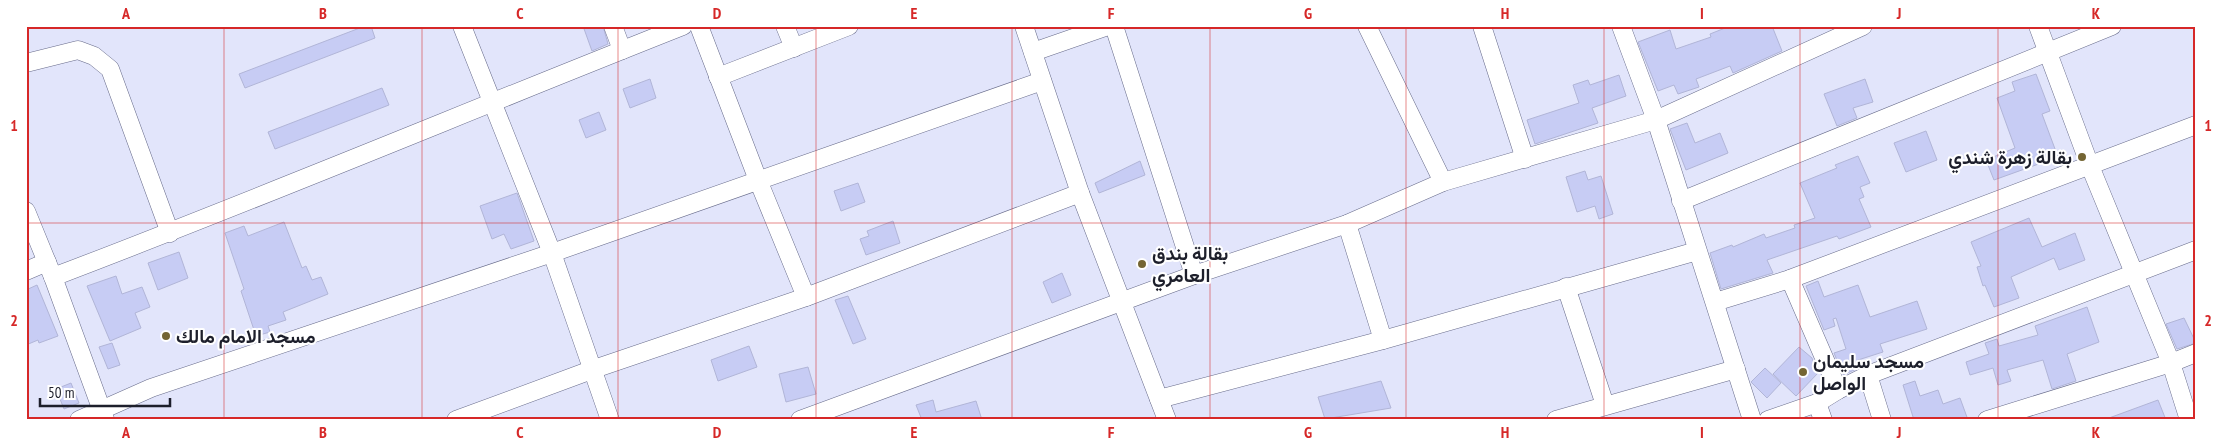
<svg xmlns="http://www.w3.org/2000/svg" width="2222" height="446" viewBox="0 0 2222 446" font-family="'PT Sans Narrow',Vazirmatn,sans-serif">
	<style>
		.building { fill: #c7ccf4; stroke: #b1b5d7 }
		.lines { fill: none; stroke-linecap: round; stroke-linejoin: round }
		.minor-casing { stroke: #686c8b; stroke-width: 19 }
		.minor { stroke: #fff; stroke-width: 18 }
		.grid { fill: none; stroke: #d62828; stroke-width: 1; stroke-opacity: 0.55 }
		.poi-dot { fill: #746533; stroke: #fff; stroke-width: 2 }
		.labels { text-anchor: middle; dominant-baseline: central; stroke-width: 4; stroke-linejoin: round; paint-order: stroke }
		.poi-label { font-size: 19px; font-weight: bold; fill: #1d1f2b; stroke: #fff; text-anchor: start }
		.neatline { fill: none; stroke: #d62828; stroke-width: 2 }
		.grid-label { font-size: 16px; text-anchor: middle; font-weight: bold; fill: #d62828 }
	</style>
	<rect width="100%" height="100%" fill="#e2e5fb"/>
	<g class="building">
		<polygon points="365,26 371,26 375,38 245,88 239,74"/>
		<polygon points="583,26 603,26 608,44 592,51"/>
		<polygon points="1730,26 1772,26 1782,51 1733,73 1730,66 1696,79 1699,87 1678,94 1674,85 1658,91 1638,42 1670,30 1676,49 1711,37 1710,34"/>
		<polygon points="2036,74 2050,111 2042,114 2058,157 1994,180 1986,160 2015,148 1997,98 2015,91 2012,82"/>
		<polygon points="1619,75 1626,96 1592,108 1598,123 1535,144 1527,120 1579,103 1573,85 1588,80 1590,85"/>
		<polygon points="650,79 656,98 630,108 623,89"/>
		<polygon points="1865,79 1873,102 1853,108 1857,118 1837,126 1824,94"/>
		<polygon points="382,88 389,105 275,149 268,132"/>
		<polygon points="599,112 606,130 586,138 579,120"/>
		<polygon points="1687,123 1695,143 1720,133 1728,153 1686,170 1670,129"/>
		<polygon points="1926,131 1937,160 1906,172 1894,143"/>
		<polygon points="1858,156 1870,183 1860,187 1864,197 1859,199 1871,227 1839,239 1837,236 1767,260 1773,273 1721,289 1710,253 1732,245 1733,247 1764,234 1766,238 1795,228 1794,225 1815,218 1800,183 1837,168 1835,165"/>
		<polygon points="1140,161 1145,175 1099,193 1095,183"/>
		<polygon points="1585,171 1588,180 1601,176 1613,214 1599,219 1595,206 1577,212 1566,177"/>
		<polygon points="858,183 865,202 841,211 834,191"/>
		<polygon points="517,193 534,241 511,249 504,234 492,239 480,206"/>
		<polygon points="2029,218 2042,247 2075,233 2085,260 2059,270 2054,258 2011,277 2019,298 1994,307 1985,285 1983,286 1977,267 1981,266 1971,242"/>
		<polygon points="893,221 900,243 866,255 860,239 869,236 867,231"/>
		<polygon points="284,222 302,268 306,266 312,280 321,277 328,294 283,312 286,320 268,326 270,332 256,336 241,291 244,289 225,233 244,226 248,236"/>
		<polygon points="179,252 188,278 158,290 148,263"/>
		<polygon points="1062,273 1071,295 1052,303 1043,282"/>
		<polygon points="116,276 122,294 142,287 150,307 135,313 141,328 110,341 87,286"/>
		<polygon points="1818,281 1824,297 1858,285 1870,317 1917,301 1927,329 1880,344 1883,352 1858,360 1861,367 1843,375 1834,353 1846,349 1836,318 1833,319 1835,326 1824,330 1806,286"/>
		<polygon points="37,285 58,336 39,343 38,340 26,345 26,290"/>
		<polygon points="848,296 866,339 853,344 835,300"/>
		<polygon points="2087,307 2099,342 2067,354 2076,381 2052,389 2043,360 2007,370 2011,381 1998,385 1993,368 1970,375 1966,362 1989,354 1985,343 1997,339 1999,346 2038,335 2035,326"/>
		<polygon points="2184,318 2196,343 2177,349 2166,324"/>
		<polygon points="112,343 120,365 108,369 99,347"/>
		<polygon points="749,346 757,367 718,381 711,360"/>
		<polygon points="1799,347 1812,358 1818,373 1796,396 1773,374"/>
		<polygon points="808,367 816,394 786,402 779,374"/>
		<polygon points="1765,368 1781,383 1767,398 1751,382"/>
		<polygon points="1381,381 1391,408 1325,419 1318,397"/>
		<polygon points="1915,381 1920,396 1938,390 1943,404 1960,398 1968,420 1914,420 1903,385"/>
		<polygon points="71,383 79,403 64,409 56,389"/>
		<polygon points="933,400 936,412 976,401 982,420 922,420 916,405"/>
		<polygon points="2158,400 2166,420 2110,420 2109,418"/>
	</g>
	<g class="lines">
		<defs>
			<g id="minor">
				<polyline points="462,26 552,253 610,420"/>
				<polyline points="613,26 622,50"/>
				<polyline points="699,26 758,180 806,297"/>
				<polyline points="785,26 794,48"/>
				<polyline points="1024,26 1080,193 1167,420"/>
				<polyline points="1114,26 1194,275"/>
				<polyline points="1367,26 1443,182"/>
				<polyline points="1482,26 1525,159"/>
				<polyline points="1621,26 1656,120 1752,420"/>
				<polyline points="2038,26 2090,166 2171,363 2189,420"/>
				<polyline points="1033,52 1108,26"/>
				<polyline points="26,63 78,50 94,56 110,69 170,233"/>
				<polyline points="718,77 849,26"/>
				<polyline points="1681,201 2112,26"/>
				<polyline points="26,211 53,277 105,419"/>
				<polyline points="1347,224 1383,340"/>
				<polyline points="26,271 47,262"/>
				<path d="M53,277C264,197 473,109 683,26"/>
				<polyline points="1790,279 1838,390"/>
				<polyline points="1566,287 1605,405"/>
				<polyline points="1715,302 1790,279 2196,125"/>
				<polyline points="1868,375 1882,420"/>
				<polyline points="1159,399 1383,340 1697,251"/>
				<polyline points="1817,403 1823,420"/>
				<polyline points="79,420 151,388 552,253 1042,81"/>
				<polyline points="456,420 594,369 806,297 1080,193"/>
				<polyline points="800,420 1194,275 1347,224 1443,182 1656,120 1863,26"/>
				<polyline points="1556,420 1736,369"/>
				<polyline points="1768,420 1817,403 1838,390 1868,375 2196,250"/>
				<polyline points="1987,420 2171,363 2196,353"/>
			</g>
		</defs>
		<use href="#minor" class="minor-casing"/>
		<use href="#minor" class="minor"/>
	</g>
	<path class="grid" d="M224,26V420M422,26V420M618,26V420M816,26V420M1012,26V420M1210,26V420M1406,26V420M1604,26V420M1800,26V420M1998,26V420M26,223H2196"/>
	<g class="poi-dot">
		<circle cx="2082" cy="157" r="5"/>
		<circle cx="1142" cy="264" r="5"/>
		<circle cx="166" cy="336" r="5"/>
		<circle cx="1803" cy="372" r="5"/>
	</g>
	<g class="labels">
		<g class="poi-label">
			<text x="2072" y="157" text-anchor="end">بقالة زهرة شندي</text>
			<text x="1152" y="253">بقالة بندق<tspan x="1152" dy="22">العامري</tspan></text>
			<text x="176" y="336">مسجد الامام مالك</text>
			<text x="1813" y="361">مسجد سليمان<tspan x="1813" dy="22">الواصل</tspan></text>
		</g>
	</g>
	<rect width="2222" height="446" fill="none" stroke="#ffffff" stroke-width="55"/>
	<path d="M40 398v8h130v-8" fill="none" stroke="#1d1f2b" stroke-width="2.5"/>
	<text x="48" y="398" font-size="15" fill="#1d1f2b" stroke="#ffffff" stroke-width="4" paint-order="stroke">50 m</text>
	<rect x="28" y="28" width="2166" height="390" class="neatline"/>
	<g class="grid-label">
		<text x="126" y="19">A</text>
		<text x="323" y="19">B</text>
		<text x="520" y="19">C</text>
		<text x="717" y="19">D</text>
		<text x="914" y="19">E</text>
		<text x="1111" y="19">F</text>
		<text x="1308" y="19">G</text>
		<text x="1505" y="19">H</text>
		<text x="1702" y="19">I</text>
		<text x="1899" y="19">J</text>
		<text x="2096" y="19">K</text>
		<text x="14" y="131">1</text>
		<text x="2208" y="131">1</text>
		<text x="14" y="326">2</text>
		<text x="2208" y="326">2</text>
		<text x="126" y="438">A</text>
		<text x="323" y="438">B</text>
		<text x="520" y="438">C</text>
		<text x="717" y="438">D</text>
		<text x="914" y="438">E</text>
		<text x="1111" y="438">F</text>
		<text x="1308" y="438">G</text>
		<text x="1505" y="438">H</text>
		<text x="1702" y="438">I</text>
		<text x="1899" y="438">J</text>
		<text x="2096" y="438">K</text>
	</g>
</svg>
